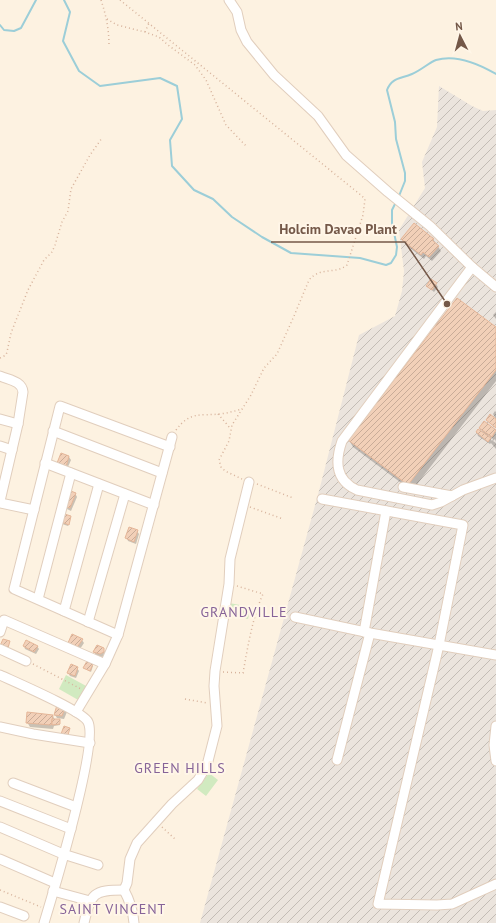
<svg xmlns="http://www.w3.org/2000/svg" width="496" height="923" viewBox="0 0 496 923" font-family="'PT Sans',sans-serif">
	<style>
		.industrial { fill: url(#industrial-furrows) }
		.pitch { fill: #d1eac0 }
		.shadow { fill: #0003; fill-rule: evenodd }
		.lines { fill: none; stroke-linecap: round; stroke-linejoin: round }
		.stream { stroke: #9cced8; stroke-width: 2 }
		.building { fill: url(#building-hatch); stroke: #e5b698 }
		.minor-casing { stroke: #e1cebd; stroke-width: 11 }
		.path { stroke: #d7b39c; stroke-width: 1.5; stroke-dasharray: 1 3; stroke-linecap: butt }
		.minor { stroke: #fff; stroke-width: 9 }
		.labels { text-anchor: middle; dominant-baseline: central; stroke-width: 4; stroke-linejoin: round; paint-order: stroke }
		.neighbourhood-label { font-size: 14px; letter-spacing: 1px; fill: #866398; stroke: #fff6e8 }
		.leader { fill: none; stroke: #745848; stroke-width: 1.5 }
		.callout-dot { fill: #745848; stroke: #fff6e8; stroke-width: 1.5 }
		.callout-label { font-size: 14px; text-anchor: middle; font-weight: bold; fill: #745848; stroke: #fff6e8; stroke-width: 4; stroke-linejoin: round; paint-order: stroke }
	</style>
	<defs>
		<pattern id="industrial-furrows" width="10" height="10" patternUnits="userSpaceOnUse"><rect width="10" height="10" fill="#ebe4dd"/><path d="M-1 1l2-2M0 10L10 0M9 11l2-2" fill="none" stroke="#c3bcb5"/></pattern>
		<pattern id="building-hatch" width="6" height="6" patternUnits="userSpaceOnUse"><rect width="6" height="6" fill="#f2d0b8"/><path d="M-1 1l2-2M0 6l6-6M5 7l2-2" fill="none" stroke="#c9ac98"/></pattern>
	</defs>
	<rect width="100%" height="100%" fill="#fdf2e1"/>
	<polygon class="industrial" points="439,86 472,106 483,111 496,110 496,923 200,923 319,491 359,335 395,316 402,291 404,271 399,230 425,188 422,162 437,127"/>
	<g class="pitch">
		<polygon points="229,603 251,607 248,619 227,614"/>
		<polygon points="66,675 88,687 80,701 59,689"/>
		<polygon points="209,773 218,780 206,796 197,789"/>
	</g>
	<g class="shadow">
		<polygon points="403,239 433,239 441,251 432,261 426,256 424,259 405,244"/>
		<polygon points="436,284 438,287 434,292 427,286"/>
		<polygon points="496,312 496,319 493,315"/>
		<polygon points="496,329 496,381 412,491 353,447 349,440"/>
		<polygon points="495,411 496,412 496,419 493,414"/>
		<path d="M484,423L496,432V442L495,439L493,441L496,443V449L491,443L490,444L478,436L477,433L484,434L480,428ZM488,435L493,439L492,441Z"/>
		<polygon points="69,457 71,460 67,469 60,466"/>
		<polygon points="75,493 77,497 71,511 67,509 65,506"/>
		<polygon points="70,517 68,526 62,524 60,521"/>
		<polygon points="137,531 139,534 136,544 128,541 127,538"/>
		<polygon points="82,640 84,643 78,652 70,648"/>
		<polygon points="24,646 37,646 39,649 36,654 25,649"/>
		<polygon points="103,649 105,652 105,656 102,657 96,655 94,652"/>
		<polygon points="88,663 93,666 91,672 84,668"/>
		<polygon points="77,668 79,671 76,678 70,676 68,673"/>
		<polygon points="57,706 67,712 64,719 57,718 55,715"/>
		<polygon points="53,716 55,720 60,721 60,725 54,726 53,729 30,727 27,722"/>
	</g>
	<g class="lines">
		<g class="stream">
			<polyline points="64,0 70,12 63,41 79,71 100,86 160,78 177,86 182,119 170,140 172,166 194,190 213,199 232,217 262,237 291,253 360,258 386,265 391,263 396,255 397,247 392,223 392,210 396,202"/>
			<polyline points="0,25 4,30 14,31 21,28 36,0"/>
			<path d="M399,196L405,181V173L396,139L395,122L387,90C392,77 401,79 412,74C420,71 430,62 436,60C456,54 479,64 496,74"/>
		</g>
	</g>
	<g class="building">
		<polygon points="414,223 434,239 432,240 439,246 429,257 423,252 421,255 401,239"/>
		<polygon points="431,279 437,283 432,290 426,286"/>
		<polygon points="457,298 496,327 496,370 408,485 348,440"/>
		<polygon points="490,414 496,419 496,428 486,420"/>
		<polygon points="484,421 496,430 492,437 479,428"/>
		<polygon points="478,429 491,438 488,442 476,432"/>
		<polygon points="61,453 69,456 66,467 57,463"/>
		<polygon points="68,490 76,493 70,508 64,506"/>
		<polygon points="61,513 71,516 69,525 59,521"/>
		<polygon points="129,527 138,530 134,542 125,538"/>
		<polygon points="72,634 83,639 76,649 67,645"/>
		<polygon points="3,639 10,641 8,648 0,646"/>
		<polygon points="26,640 38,646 34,652 23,646"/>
		<polygon points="97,645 104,648 104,652 100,654 93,652"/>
		<polygon points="87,661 93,664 90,671 83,668"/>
		<polygon points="71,664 78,667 75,676 67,673"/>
		<polygon points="57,705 65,708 62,716 54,715"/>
		<polygon points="27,712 53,715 51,725 26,723"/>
		<polygon points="52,719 60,719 60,724 52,725"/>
		<polygon points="64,726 70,728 68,735 61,734"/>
	</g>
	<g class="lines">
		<defs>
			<g id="minor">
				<polyline points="229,0 237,12 241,30 247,42 274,75 318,116 346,155 388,192 430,226 472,267 496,287"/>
				<path d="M472,267L342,441C335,461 335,480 357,490L432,505L441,502L463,490L496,478"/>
				<path d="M0,376C9,380 22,381 23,392L18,424L0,501"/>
				<polyline points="0,419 18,424"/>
				<polyline points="53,431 162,473"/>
				<polyline points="0,446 12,450"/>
				<polyline points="45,463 154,505"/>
				<polyline points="403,487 452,496"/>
				<polyline points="322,499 463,525 439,645 378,904 437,905 452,904 496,884"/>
				<polyline points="0,503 34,510"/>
				<polyline points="38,599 71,473"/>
				<polyline points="64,611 99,484"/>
				<polyline points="295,617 370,633 496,655"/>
				<polyline points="88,622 125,494"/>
				<polyline points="0,632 4,620 105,664"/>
				<polyline points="364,632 386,511"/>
				<polyline points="118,635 14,589 60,406 170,447"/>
				<polyline points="0,649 26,661"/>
				<path d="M0,675C15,682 83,711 88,722C99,743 53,893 44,923"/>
				<polyline points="76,712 105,664 118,635 172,437"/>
				<polyline points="496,726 494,745 496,761"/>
				<polyline points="0,727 33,734 90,743"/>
				<polyline points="337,760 370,633"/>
				<polyline points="13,783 76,807"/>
				<polyline points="0,801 71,829"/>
				<polyline points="0,827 63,854 98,865"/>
				<polyline points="0,859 55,883"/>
				<polyline points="124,890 127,883 130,859 137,843 172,804 198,780 207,765 217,726 214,686 215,671 229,584 230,559 249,482"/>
				<path d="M124,890C130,901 133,911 134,923"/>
				<polyline points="53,891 90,901"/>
				<polyline points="0,907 24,916"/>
				<path d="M84,923C91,893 93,890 124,890"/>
			</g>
		</defs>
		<use href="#minor" class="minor-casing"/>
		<g class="path">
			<path d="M101,0C106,15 109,29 109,46"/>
			<path d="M120,0L362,196L365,199L363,215L347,265C335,275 321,266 309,280L294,316L277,354L264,368L251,395L232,425L229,441L219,460L221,467L225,471L242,479"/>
			<polyline points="107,19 117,25 145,32 159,37 168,45 195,65 206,80 226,125 247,147"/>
			<polyline points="145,32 149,23"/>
			<polyline points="328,226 357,233"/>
			<polyline points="0,358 6,355 7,352 11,333 28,290 44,260 52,252 55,245 62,222 68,211 71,189 90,155 102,138"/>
			<polyline points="218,414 230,428"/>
			<path d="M176,430C190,411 200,416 220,414C228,413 235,411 242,409"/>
			<polyline points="257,484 293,498"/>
			<polyline points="250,507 283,519"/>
			<polyline points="33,664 81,689"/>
			<path d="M223,672L243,673C248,646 252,619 263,594L237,586"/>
			<polyline points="185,699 207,703"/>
			<polyline points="162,827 176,840"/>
			<polyline points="0,890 41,907"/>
		</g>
		<use href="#minor" class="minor"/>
	</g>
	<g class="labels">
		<g class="neighbourhood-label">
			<text x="244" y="612">GRANDVILLE</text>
			<text x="180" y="768">GREEN HILLS</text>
			<text x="113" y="909">SAINT VINCENT</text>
		</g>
	</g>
	<path class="leader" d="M447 304L405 242H271"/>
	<circle class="callout-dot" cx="447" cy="304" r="4"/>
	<g class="callout-label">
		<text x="338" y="234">Holcim Davao Plant</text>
	</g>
	<g transform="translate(460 36) rotate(354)" stroke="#fff6e8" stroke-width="3" paint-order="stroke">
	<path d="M0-3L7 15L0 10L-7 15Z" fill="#745848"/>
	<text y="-6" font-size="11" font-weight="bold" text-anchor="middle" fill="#745848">N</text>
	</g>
</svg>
